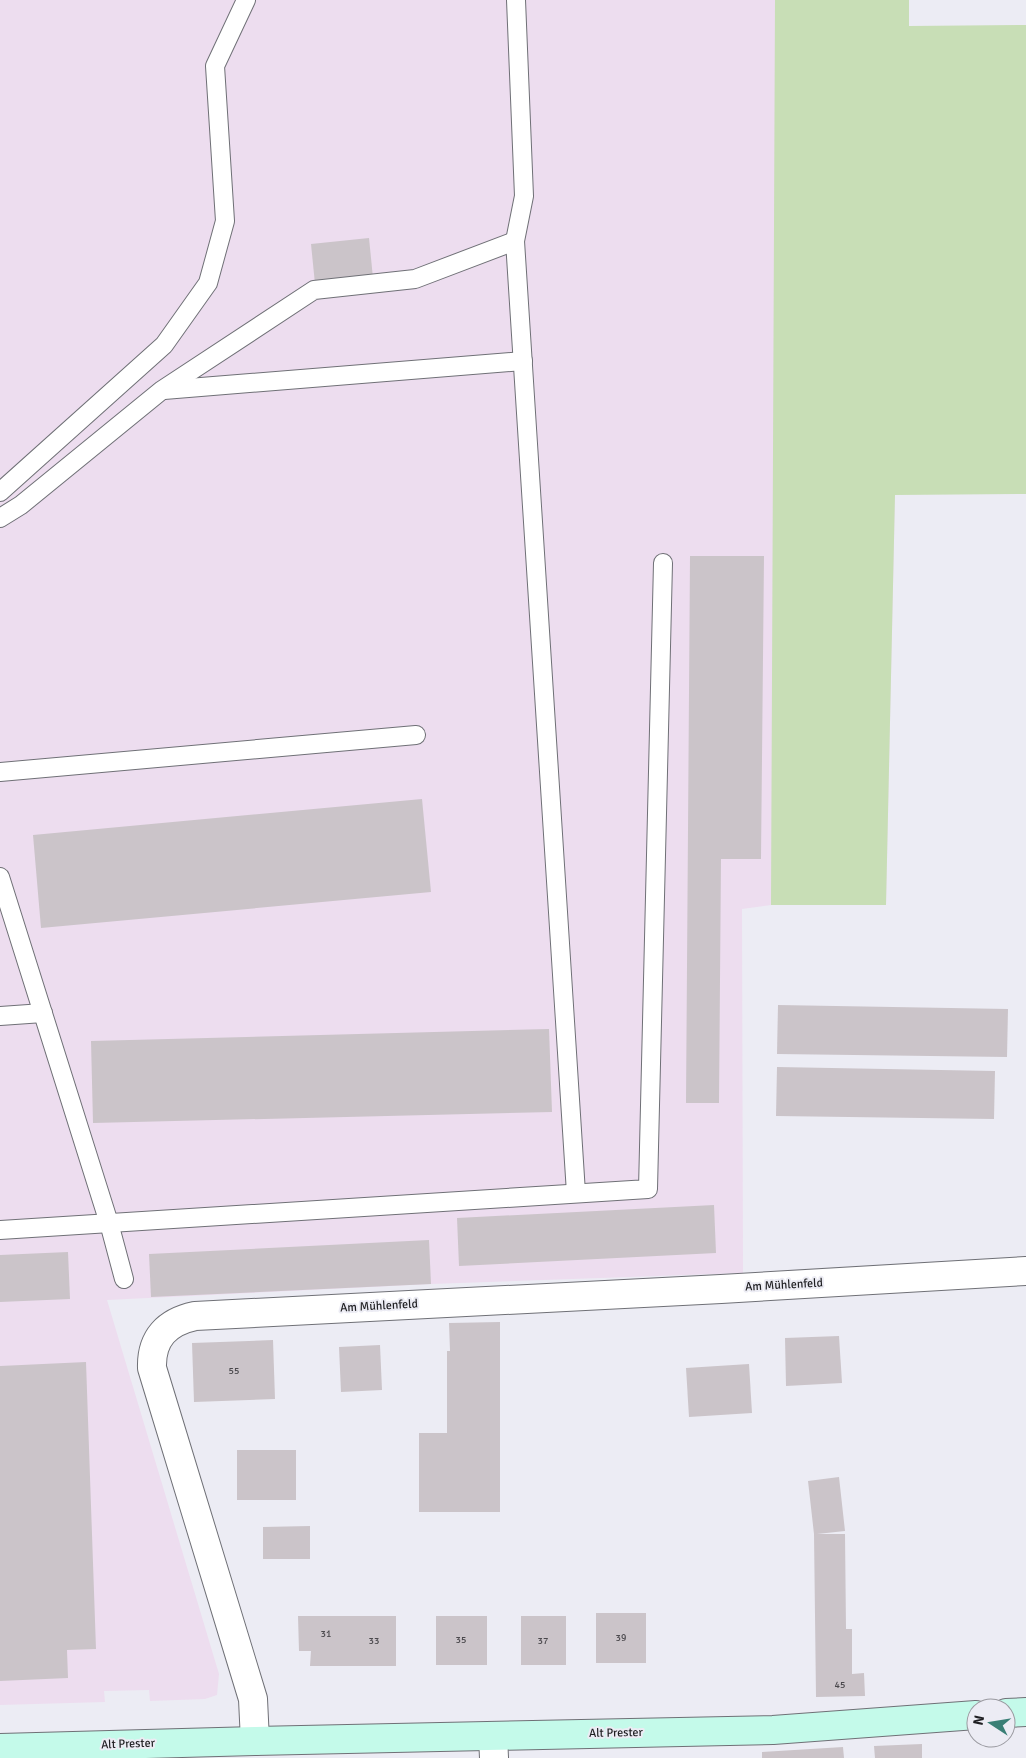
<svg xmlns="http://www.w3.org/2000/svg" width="1026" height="1758" viewBox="0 0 1026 1758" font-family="Signika,sans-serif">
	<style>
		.commercial { fill: #edddef }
		.green { fill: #c8deb6 }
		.building { fill: #cbc4c9 }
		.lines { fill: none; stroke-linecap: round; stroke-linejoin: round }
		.lane-casing { stroke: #6f7076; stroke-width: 20 }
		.street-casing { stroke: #6f7076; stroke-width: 30 }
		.secondary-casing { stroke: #6f7076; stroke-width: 30 }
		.lane { stroke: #fff; stroke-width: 18 }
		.street { stroke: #fff; stroke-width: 28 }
		.secondary { stroke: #c4faea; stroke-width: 28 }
		.labels { text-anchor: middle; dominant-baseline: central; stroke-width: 4; stroke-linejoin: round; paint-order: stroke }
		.number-label { font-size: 10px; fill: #4a484c }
		.street-label { font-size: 12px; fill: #1f1f22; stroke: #ececf4 }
	</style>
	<rect width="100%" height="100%" fill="#ececf4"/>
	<polygon class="commercial" points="0,0 909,0 895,495 886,905 771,905 742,909 743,1273 431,1284 107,1300 219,1674 217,1695 205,1699 150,1701 149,1690 104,1691 105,1702 0,1705"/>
	<polygon class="green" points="775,0 909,0 909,26 1026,25 1026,494 895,495 886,905 771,905"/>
	<g class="building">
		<polygon points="369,238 373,278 315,284 311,244"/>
		<polygon points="690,556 764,556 761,859 721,859 719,1103 686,1103"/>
		<polygon points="422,799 431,892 41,928 33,835"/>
		<polygon points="778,1005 1008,1009 1007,1057 777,1054"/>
		<polygon points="549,1029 552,1112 93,1123 91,1041"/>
		<polygon points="777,1067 995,1071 994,1119 776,1116"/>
		<polygon points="714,1205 716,1253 459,1266 457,1218"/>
		<polygon points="429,1240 431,1284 151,1297 149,1254"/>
		<polygon points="68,1252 70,1299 0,1302 0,1255"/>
		<polygon points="500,1322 500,1512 419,1512 419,1433 447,1433 447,1351 450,1351 449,1323"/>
		<polygon points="839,1336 842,1383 786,1386 785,1338"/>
		<polygon points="273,1340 275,1399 194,1402 192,1343"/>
		<polygon points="380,1345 382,1390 341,1392 339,1347"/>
		<polygon points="86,1362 96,1649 67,1650 68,1678 0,1681 0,1366"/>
		<polygon points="749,1364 752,1413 689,1417 686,1368"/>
		<rect x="237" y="1450" width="59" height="50"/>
		<polygon points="839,1477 845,1531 817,1534 845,1534 846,1629 852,1629 852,1674 864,1673 865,1696 816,1697 814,1534 808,1481"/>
		<polygon points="310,1526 310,1559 263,1559 263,1527"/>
		<rect x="596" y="1613" width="50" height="50"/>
		<polygon points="298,1616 396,1616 396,1666 310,1666 311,1651 299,1651"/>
		<rect x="436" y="1616" width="51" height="49"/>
		<rect x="521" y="1616" width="45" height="49"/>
		<polygon points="922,1744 922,1758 875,1758 874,1746"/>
		<polygon points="843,1747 844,1758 762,1758 762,1752"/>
	</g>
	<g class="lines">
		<defs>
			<g id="lane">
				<polyline points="516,0 524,196 515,241 576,1193"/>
				<polyline points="164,390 523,361"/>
				<polyline points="0,492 164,345 208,283 225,221 215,66 246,0"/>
				<polyline points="0,518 21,505 162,390 314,290 415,279 515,241"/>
				<polyline points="0,772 416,735"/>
				<polyline points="0,877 109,1223 124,1279"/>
				<polyline points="0,1016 43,1013"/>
				<polyline points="0,1230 648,1189 663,563"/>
			</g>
			<g id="street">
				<polyline points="493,1736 494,1758"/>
				<path d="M255,1741L253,1699L152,1368C151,1338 167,1322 195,1316L721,1289L1026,1271"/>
			</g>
			<g id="secondary">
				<polyline points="1006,1713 1026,1712"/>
				<polyline points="0,1748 255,1741 773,1730 976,1715"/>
			</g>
		</defs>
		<use href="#lane" class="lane-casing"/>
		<use href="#street" class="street-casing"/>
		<use href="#secondary" class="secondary-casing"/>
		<use href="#lane" class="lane"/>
		<use href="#street" class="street"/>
		<use href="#secondary" class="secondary"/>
	</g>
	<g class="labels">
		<g class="number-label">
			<text x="234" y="1371">55</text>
			<text x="326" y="1634">31</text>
			<text x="621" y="1638">39</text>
			<text x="461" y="1640">35</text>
			<text x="374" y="1641">33</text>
			<text x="543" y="1641">37</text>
			<text x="840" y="1685">45</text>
		</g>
		<g class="street-label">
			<text transform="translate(784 1285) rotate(-3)">Am Mühlenfeld</text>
			<text transform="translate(379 1306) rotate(-3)">Am Mühlenfeld</text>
			<text transform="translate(616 1733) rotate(-1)">Alt Prester</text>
			<text transform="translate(128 1744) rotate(-2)">Alt Prester</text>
		</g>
	</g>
	<g transform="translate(991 1723) rotate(282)"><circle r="24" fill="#ececf4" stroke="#9a9aa0"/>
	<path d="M0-4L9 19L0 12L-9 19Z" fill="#3a7f76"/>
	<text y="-8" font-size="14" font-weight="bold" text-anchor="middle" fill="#1f1f22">N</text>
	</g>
</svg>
